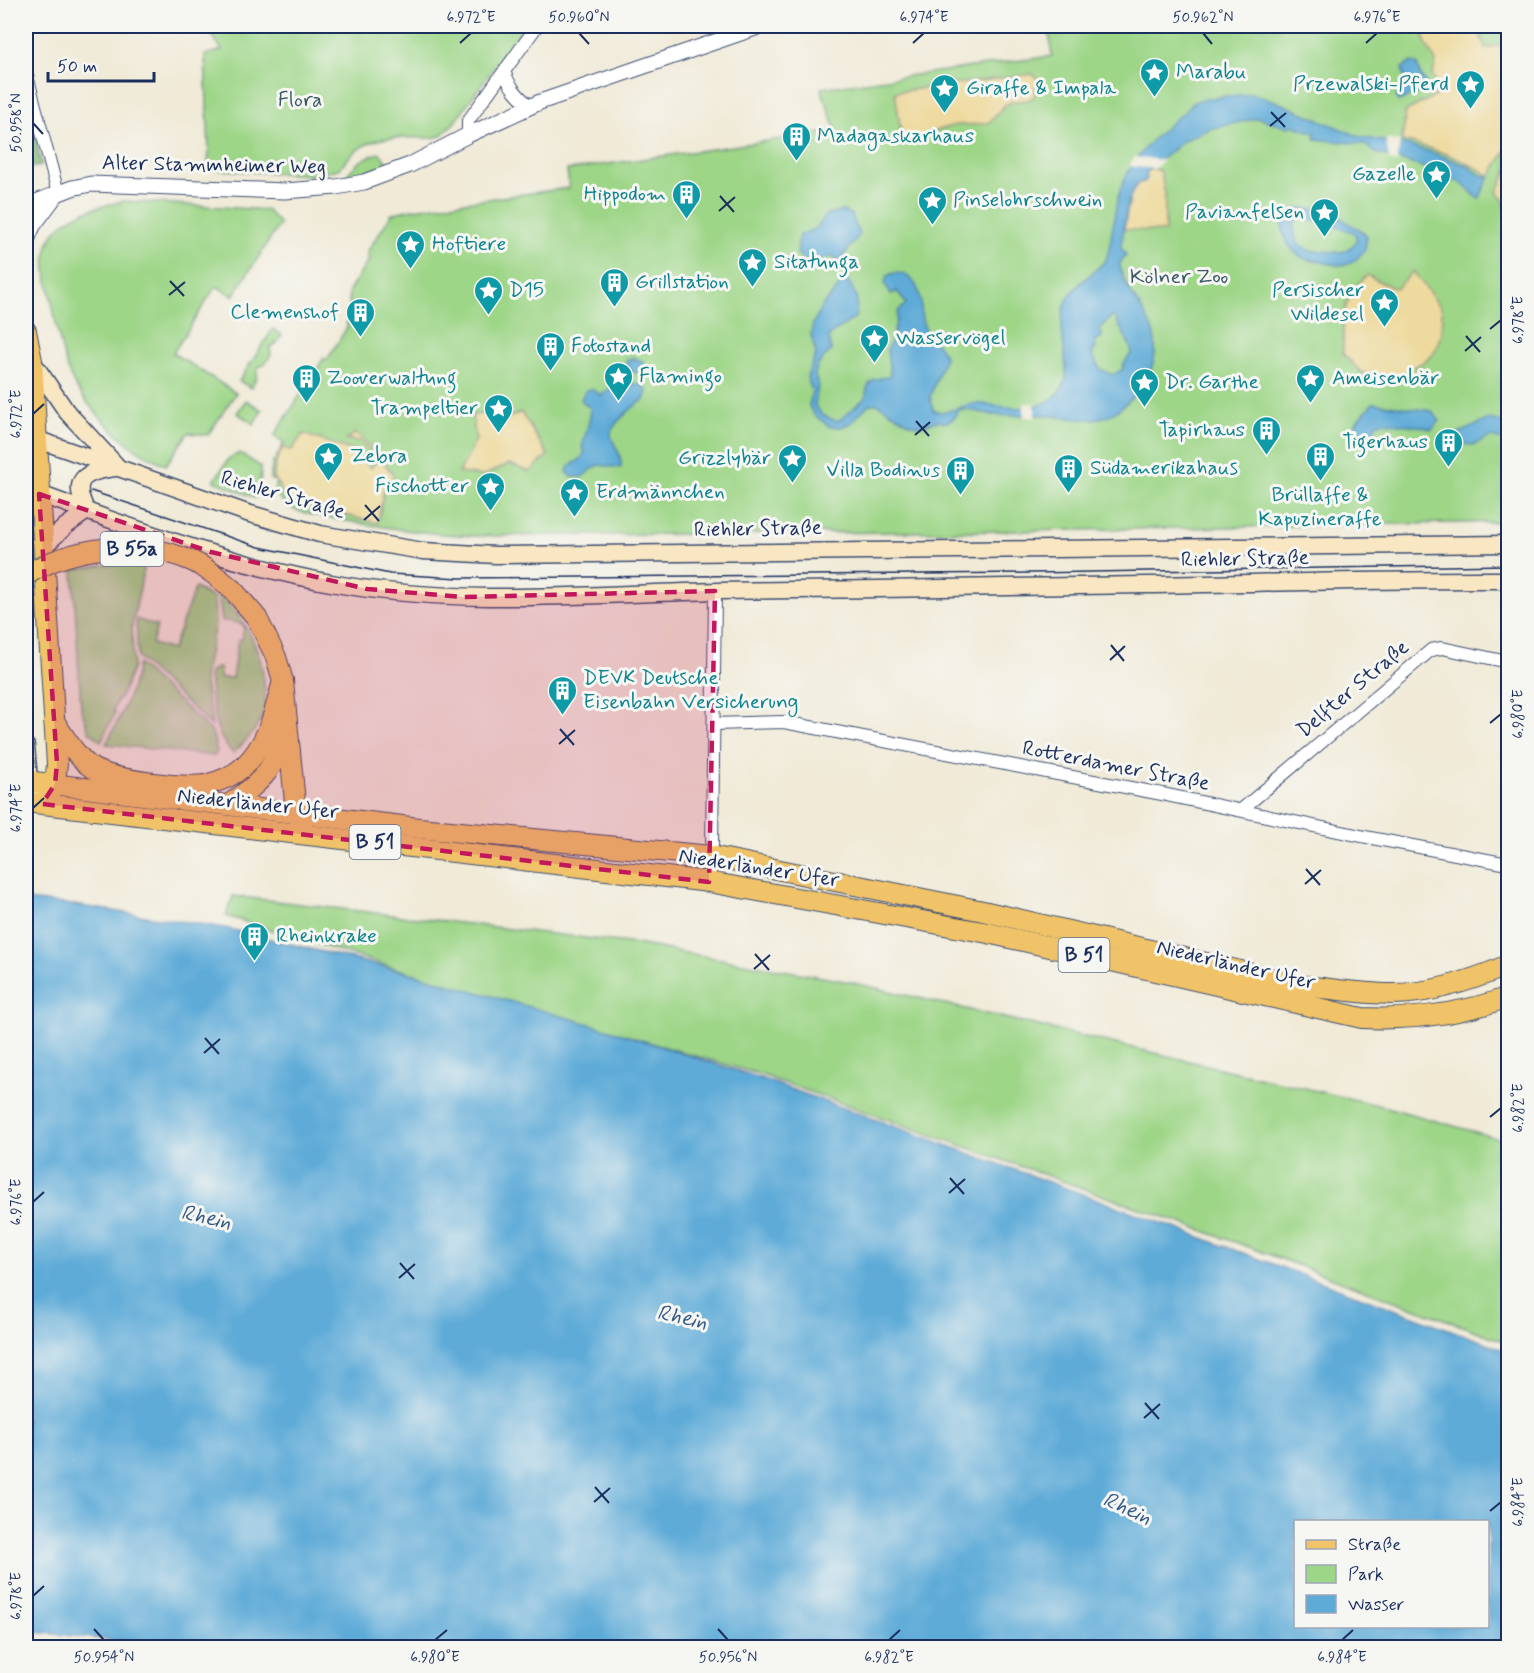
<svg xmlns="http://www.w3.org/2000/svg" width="1534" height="1673" viewBox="0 0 1534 1673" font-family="Mynerve,sans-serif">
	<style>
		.green { fill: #9ed688; stroke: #5c8273; stroke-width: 1.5 }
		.forest { fill: #7eb774; stroke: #4c7369; stroke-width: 1.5 }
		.sand { fill: #eeda9e; stroke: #84847e; stroke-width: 1.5 }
		.water { fill: #5fabd8; stroke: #3d6d9b; stroke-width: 1.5; fill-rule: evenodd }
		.pier { fill: #f0ead7 }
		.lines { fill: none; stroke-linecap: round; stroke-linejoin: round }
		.minor-casing { stroke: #3b4b70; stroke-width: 14 }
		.tertiary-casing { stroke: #3b4b70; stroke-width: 17 }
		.secondary-casing { stroke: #3b4b70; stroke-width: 19 }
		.primary-casing { stroke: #3b4b70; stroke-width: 22 }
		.trunk-casing { stroke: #3b4b70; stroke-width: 22 }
		.minor { stroke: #fff; stroke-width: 12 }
		.tertiary { stroke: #fff; stroke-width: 15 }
		.secondary { stroke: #f9e7c3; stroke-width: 16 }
		.primary { stroke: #f0c369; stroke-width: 20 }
		.trunk { stroke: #f0c369; stroke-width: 20 }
		.tram { stroke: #1b2f5e; stroke-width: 1.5 }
		.trunk-bridge-casing { stroke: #3b4b70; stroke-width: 22; stroke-linecap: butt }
		.trunk-bridge { stroke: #f0c369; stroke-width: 20 }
		.marked { fill: #c2185b; fill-opacity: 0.2; stroke: #c2185b; stroke-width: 4.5; stroke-dasharray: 12 8; stroke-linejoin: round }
		.ticks { fill: none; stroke: #1b2f5e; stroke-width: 2 }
		.labels { text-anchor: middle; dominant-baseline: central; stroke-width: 6; stroke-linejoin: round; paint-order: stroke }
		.shield { fill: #f6f6f2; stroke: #5d6b8a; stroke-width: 1.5 }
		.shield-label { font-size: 20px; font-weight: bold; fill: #1b2f5e }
		.culture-label { font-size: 21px; fill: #0d838f; stroke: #f6f6f2; text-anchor: start }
		.park-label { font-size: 21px; fill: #3c5968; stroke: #f6f6f2 }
		.street-label { font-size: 21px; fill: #1b2f5e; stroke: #f6f6f2 }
		.water-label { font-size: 22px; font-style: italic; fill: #335a89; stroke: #f6f6f2 }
		.neatline { fill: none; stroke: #1b2f5e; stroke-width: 2 }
		.ticks-label { font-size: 15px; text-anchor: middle; fill: #1b2f5e }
	</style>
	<rect width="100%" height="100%" fill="#f6f6f2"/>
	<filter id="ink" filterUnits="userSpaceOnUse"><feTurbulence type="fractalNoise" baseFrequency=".0167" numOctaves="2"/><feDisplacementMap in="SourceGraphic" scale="12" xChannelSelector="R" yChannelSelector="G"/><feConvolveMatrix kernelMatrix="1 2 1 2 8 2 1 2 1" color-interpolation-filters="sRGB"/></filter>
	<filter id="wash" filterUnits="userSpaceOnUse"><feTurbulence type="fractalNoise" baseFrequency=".008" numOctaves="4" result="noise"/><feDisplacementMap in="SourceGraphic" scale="24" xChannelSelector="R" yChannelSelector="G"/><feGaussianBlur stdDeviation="1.35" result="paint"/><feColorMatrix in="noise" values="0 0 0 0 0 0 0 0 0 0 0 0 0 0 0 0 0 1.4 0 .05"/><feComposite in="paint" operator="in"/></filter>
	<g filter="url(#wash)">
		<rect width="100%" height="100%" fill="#f0ead7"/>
		<g class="green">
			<path d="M206,26H524L453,124L440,136L433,138C392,138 367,131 339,169L310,175L207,169L209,153L205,55L222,50Z"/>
			<path d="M1048,26H1508V522L1017,531L475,536C428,534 382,528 336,519C322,516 304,515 291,508C284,504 279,498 274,492L276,481L270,479L273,461H277L276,458L284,443L274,436L324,358L327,360L348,326L346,324L356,308L349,303V291L369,260L367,252L392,214L406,210L569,188L567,170L836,131L821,88L1052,56Z"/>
			<path d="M380,153L389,165L345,178C354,164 364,157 380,153Z"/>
			<path d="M125,201L267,210L280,224L233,296L216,286L173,353L236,393L208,435L188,433L166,465C154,459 141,454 130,445C110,429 78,397 69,373C60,349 56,322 51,297C47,277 40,255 53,235C67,213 101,206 125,201Z"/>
			<polygon points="273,329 282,335 276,344 270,347 271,355 265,364 257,368 257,377 251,388 239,381"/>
			<polygon points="246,400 262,410 254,424 237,413"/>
			<polygon points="240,453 261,467 260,486 255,498 214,481 229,458"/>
			<polygon points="126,562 139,562 144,569 132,625 133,667 120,699 118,699 113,711 115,713 101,741 89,731 81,708 73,570"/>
			<polygon points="195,588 214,598 215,625 204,677 212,726 138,658 136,619 157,626 152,644 172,650"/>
			<path d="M218,594C246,618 261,648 264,684C266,695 266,706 262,716C256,732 245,742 233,753C212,734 213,703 209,676L212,670L219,668L220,678H232L238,640H242L244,625L230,621H222Z"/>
			<path d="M138,664L207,727L212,732L217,752L214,756L106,744C119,720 133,691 138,664Z"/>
			<polygon points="233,896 636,944 850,982 1386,1107 1508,1141 1508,1343 1246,1246 762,1075 414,974 226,916"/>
		</g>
		<polygon class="forest" points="26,97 42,166 26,168"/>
		<g class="sand">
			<path d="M1426,26H1480L1482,29L1478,31L1486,49L1499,45L1507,60L1500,114L1508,130V148L1490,176C1462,158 1434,148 1402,141L1406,111L1437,95V84L1432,76L1436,62L1426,44L1422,31Z"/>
			<path d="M1033,74L1039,81L1036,85C1037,106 1021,98 1009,103C1000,106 997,118 989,122C978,127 963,123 952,126C935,130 919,138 903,145L895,92Z"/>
			<polygon points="1149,169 1160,170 1165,193 1165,232 1124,229 1130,196 1138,182 1144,182 1147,178 1146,173"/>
			<polygon points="1508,169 1508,220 1504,201 1497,192"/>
			<path d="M1413,271L1442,309V324L1441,336L1434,353L1422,363L1413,367L1418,380L1362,373L1343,354C1343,321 1340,298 1367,275L1391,287L1397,288Z"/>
			<polygon points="521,412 548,455 530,472 509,464 483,476 459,473 476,440 472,415 496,413 507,419"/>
			<path d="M356,433L382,459L393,475L395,489L384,488L378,523L294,503L283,495L276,480H274C273,468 277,457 283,447L291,451L303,434L354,451L371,468L378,459L360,441L346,440Z"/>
		</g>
		<g class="water">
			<polygon points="1412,62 1418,65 1417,68 1420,70 1419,73 1423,79 1426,81 1421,92 1398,101 1396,97 1406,84 1402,68"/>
			<path d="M1253,94L1275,101L1360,137L1406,145L1431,152L1468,166L1482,176H1490L1479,199L1461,183L1432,170L1376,153L1364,144L1315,139V133L1292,125L1289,127L1258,118L1209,129L1183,141L1146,173L1147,178L1144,182L1138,183L1130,197L1126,214L1121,247L1126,255C1124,258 1121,260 1120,263C1119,267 1122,273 1123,276C1128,293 1141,305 1148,320C1162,346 1155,370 1137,392C1127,403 1116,415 1100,418C1080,422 1060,416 1040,415C1025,414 1009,417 994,415C982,414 970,408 959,410L953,419L945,423L938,421L919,426L909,423L878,404H869L851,423L841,427H830L813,414L809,406L812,391L807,377L816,354L811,335L813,324L822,306L838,288L842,278L846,277L857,297L856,316C848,325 836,328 829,337L831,350L817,366L815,376L818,385L815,405L822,415L836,421L841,419L866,397C866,382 873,378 888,377L890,375L887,350L893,337L898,311L906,304L897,291L891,294L885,284L887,276C901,268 915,278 919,293C923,303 919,315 924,326C929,338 941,345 945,357L930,397L933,410C944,416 961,406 972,404C978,402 985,405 991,405C1019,410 1055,412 1066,379C1068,349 1052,318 1073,291C1082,279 1099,270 1106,259C1110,253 1115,208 1118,197C1128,159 1156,135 1184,112C1188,109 1190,104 1194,102C1208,97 1238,95 1253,94ZM1111,317H1115C1120,330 1129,340 1132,352L1123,365V369L1113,375L1100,369L1092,354L1096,348L1095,340L1100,339L1102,336L1100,329Z"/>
			<path d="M1301,208L1334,211C1341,223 1357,225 1367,236L1365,250C1361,254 1356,260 1351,263C1342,267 1328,264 1319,261C1314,260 1309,261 1305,259C1284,250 1269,211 1301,208ZM1302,217C1311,220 1318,221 1327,223C1336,225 1342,231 1351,231L1356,235V242C1346,254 1339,253 1326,251C1321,250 1316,252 1312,251C1297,247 1292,235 1295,221Z"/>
			<path d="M843,211L852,215L855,225L860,234L843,256V259L838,261L830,256L816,262L803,260L797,253L799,235C815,229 818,230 826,214Z"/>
			<path d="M633,357L644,363L645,371L642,377H640L639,374C632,371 627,370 626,361Z"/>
			<path d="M626,384H642L647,391L644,400C636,404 609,426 611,435C614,447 623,455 621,468L598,465L582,477H572L567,472L569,466C580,460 581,461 585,450L582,448C584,437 593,415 590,407L585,405L581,399L586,390L592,389L601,395L614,386Z"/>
			<polygon points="1373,403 1432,411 1440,421 1431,430 1425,427 1383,422 1376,424 1373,435 1357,440 1356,422"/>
			<polygon points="1489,419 1508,423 1508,441 1491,437 1474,445 1462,444 1457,434"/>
			<path d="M26,900L74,905L225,928L414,974L600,1027L760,1078L1124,1209L1508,1351V1647L187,1648L26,1631ZM1296,1522H1488V1626H1296Z"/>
		</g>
		<g class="pier">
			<polygon points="1386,140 1400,141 1397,163 1389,160"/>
			<polygon points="1135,157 1164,160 1154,169 1129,166"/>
			<polygon points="1035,403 1035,418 1024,417 1024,404"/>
		</g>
	</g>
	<g filter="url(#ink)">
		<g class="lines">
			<defs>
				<g id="minor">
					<polyline points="26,72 58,193"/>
					<path d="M504,72C510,87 518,96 530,106"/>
					<polyline points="468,135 468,121 537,26"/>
					<polyline points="714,724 784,722 1162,794 1366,837 1508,864"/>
					<polyline points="1241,810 1431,650 1442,648 1508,662"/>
					<polyline points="709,882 712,846 715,591"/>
				</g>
				<g id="tertiary">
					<polyline points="26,206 72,188 91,184 285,191 336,187 364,182 410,165 468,135 540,102 761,26"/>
					<polyline points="26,242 33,226 56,195"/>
				</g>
				<g id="secondary">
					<polyline points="32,361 67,412 116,465"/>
					<polyline points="36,439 247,513 320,534 423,551 496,555 1508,544"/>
					<path d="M26,489C126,526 236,567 342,585C467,606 592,594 718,591C861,589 1004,588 1147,585C1268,583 1388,579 1508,580"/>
					<path d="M44,546L66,526L87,511C70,479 84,472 115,468"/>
					<polyline points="26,746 29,781 42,804"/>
				</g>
				<g id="primary">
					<polyline points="26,331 32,361 57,764 55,784 48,794"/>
					<path d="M26,781L419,828L711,856L983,911L1305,986C1334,989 1363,994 1392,994C1431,994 1473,980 1508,965"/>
					<path d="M26,802L709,882L988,933L1362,1018C1411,1020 1462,1014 1508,997"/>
				</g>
				<g id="trunk">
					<polyline points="233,590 257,618 276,657 283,681 295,802 304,833"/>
					<path d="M54,721C65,737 76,757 92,768C112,780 182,788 205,785C218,782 233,776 243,767C268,744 274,713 283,681"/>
					<path d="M228,805C266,778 271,773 287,729"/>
				</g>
			</defs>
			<use href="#minor" class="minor-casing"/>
			<use href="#tertiary" class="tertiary-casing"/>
			<use href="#secondary" class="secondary-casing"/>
			<use href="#primary" class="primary-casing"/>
			<use href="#trunk" class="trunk-casing"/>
			<use href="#minor" class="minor"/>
			<use href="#tertiary" class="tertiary"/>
			<use href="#secondary" class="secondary"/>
			<use href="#primary" class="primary"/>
			<use href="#trunk" class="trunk"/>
			<polyline class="tram" points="91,491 259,547 390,574 460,578 1032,573 1508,565"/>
			<defs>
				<path id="trunk-bridge" d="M26,575C71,547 136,538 187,559C205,566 219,578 233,590"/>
			</defs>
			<use href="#trunk-bridge" class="trunk-bridge-casing"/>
			<use href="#trunk-bridge" class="trunk-bridge"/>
		</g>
	</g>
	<path class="marked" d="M39,494L211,552L367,589L464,597L715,591L709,882L42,804L55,784L57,764Z"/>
	<path class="ticks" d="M579,33L589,44M1203,33L1212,44M460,43L471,33M913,43L924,33M1366,43L1377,33M1271,112L1285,127M33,123L43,134M1270,126L1286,113M720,196L734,212M719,211L735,197M170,281L184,296M169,295L185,282M1490,329L1501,320M1466,336L1480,352M1465,351L1481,337M33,414L44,404M916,421L929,436M915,435L930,422M365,505L379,521M364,520L380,506M1111,645L1124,661M1110,660L1125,646M1490,723L1501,714M560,729L574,745M559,744L575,730M33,808L44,798M1306,869L1320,885M1305,884L1321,870M755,954L769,970M754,969L770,955M205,1038L219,1054M204,1053L220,1039M1490,1117L1501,1108M950,1178L964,1194M949,1193L965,1179M33,1202L44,1192M400,1263L414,1279M399,1278L415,1264M1145,1403L1159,1419M1144,1418L1160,1404M595,1487L609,1503M594,1502L610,1488M1490,1511L1501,1502M33,1596L44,1586M94,1629L104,1640M718,1629L728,1640M435,1640L447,1630M889,1640L900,1630M1342,1640L1353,1630"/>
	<defs>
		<symbol id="sight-pin" viewBox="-11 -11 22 30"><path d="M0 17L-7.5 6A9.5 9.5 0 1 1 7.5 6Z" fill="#0f9aa8" stroke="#f6f6f2"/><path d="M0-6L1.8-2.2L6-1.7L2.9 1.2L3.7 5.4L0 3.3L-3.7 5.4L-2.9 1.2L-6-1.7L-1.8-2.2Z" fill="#fff"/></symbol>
		<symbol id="building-pin" viewBox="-11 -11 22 30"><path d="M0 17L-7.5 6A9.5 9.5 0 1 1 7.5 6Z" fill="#0f9aa8" stroke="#f6f6f2"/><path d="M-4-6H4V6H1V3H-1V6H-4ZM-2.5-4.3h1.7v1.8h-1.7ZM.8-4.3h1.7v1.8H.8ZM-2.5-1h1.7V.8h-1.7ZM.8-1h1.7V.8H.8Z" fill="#fff"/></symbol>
	</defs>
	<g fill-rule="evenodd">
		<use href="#sight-pin" x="1138" y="56" width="33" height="45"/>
		<use href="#sight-pin" x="1454" y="68" width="33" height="45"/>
		<use href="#sight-pin" x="928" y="72" width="33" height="45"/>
		<use href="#building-pin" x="780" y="120" width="33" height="45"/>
		<use href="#sight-pin" x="1420" y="158" width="33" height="45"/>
		<use href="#building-pin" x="670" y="178" width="33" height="45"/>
		<use href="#sight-pin" x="916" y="184" width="33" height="45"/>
		<use href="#sight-pin" x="1308" y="196" width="33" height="45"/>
		<use href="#sight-pin" x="394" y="228" width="33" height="45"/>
		<use href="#sight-pin" x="736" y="246" width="33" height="45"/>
		<use href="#building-pin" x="598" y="266" width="33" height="45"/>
		<use href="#sight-pin" x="472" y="274" width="33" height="45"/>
		<use href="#sight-pin" x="1368" y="286" width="33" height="45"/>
		<use href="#building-pin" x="344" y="296" width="33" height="45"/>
		<use href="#sight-pin" x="858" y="322" width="33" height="45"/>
		<use href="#building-pin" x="534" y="330" width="33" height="45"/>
		<use href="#sight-pin" x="602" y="360" width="33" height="45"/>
		<use href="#building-pin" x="290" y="362" width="33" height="45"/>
		<use href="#sight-pin" x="1294" y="362" width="33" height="45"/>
		<use href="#sight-pin" x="1128" y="366" width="33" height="45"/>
		<use href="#sight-pin" x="482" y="392" width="33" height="45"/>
		<use href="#building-pin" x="1250" y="414" width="33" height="45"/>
		<use href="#building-pin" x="1432" y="426" width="33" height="45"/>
		<use href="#sight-pin" x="312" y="440" width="33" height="45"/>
		<use href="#building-pin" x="1304" y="440" width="33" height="45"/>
		<use href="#sight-pin" x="776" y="442" width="33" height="45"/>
		<use href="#building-pin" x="1052" y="452" width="33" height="45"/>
		<use href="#building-pin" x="944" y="454" width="33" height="45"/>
		<use href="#sight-pin" x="474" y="470" width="33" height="45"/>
		<use href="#sight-pin" x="558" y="476" width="33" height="45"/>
		<use href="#building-pin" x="546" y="674" width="33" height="45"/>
		<use href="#building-pin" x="238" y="920" width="33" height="45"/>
	</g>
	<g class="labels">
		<g class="shield">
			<rect x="100.5" y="532" width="63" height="34" rx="4.5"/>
			<rect x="349.5" y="825" width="51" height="34" rx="4.5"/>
			<rect x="1058.5" y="938" width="51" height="34" rx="4.5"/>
		</g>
		<g class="shield-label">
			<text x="132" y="549">B 55a</text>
			<text x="375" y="842">B 51</text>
			<text x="1084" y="955">B 51</text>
		</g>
		<g class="culture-label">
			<text x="1176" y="72">Marabu</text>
			<text x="1449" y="84" text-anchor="end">Przewalski-Pferd</text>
			<text x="966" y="88">Giraffe &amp; Impala</text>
			<text x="817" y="136">Madagaskarhaus</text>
			<text x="1416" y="174" text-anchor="end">Gazelle</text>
			<text x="666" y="194" text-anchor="end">Hippodom</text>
			<text x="953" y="200">Pinselohrschwein</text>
			<text x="1304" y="212" text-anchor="end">Pavianfelsen</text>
			<text x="432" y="244">Hoftiere</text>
			<text x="774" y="262">Sitatunga</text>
			<text x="635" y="282">Grillstation</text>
			<text x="509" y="290">D15</text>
			<text x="1364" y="290" text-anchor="end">Persischer<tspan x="1364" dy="24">Wildesel</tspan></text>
			<text x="339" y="312" text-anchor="end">Clemenshof</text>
			<text x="896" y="338">Wasservögel</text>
			<text x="571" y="346">Fotostand</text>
			<text x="639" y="376">Flamingo</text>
			<text x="327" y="378">Zooverwaltung</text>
			<text x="1332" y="378">Ameisenbär</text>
			<text x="1165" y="382">Dr. Garthe</text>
			<text x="478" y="408" text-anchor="end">Trampeltier</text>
			<text x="1245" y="430" text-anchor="end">Tapirhaus</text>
			<text x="1428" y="442" text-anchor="end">Tigerhaus</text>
			<text x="350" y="456">Zebra</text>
			<text x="771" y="458" text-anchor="end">Grizzlybär</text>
			<text x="1090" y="468">Südamerikahaus</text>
			<text x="940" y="470" text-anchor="end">Villa Bodinus</text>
			<text x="469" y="486" text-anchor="end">Fischotter</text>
			<text x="596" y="492">Erdmännchen</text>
			<text x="1320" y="495" text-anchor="middle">Brüllaffe &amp;<tspan x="1320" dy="24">Kapuzineraffe</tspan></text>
			<text x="583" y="678">DEVK Deutsche<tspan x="583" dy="24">Eisenbahn Versicherung</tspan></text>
			<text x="276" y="936">Rheinkrake</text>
		</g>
		<g class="park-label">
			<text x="300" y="100">Flora</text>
			<text x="1179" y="277">Kölner Zoo</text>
		</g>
		<g class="street-label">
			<text transform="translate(214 165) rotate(1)">Alter Stammheimer Weg</text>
			<text transform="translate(283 495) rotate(16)">Riehler Straße</text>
			<text transform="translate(758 529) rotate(-1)">Riehler Straße</text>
			<text transform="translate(1245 559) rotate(-1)">Riehler Straße</text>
			<text transform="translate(1353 689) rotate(-40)">Delfter Straße</text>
			<text transform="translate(1116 766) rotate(11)">Rotterdamer Straße</text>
			<text transform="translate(258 804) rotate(6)">Niederländer Ufer</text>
			<text transform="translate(759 868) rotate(9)">Niederländer Ufer</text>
			<text transform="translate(1236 965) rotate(13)">Niederländer Ufer</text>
		</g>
		<g class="water-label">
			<text transform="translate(206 1218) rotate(12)">Rhein</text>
			<text transform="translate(682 1318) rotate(12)">Rhein</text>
			<text transform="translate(1127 1509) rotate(24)">Rhein</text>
		</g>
	</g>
	<rect width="1534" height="1673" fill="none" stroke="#f6f6f2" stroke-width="66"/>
	<rect x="1294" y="1520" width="195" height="108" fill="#f6f6f2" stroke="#9ea6b7" stroke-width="1.5"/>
	<rect x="1306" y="1540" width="30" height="9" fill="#f0c369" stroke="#9ea6b7" stroke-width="1.5"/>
	<text x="1348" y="1550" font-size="18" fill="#1b2f5e">Straße</text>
	<rect x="1306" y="1565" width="30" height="18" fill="#9ed688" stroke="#9ea6b7" stroke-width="1.5"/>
	<text x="1348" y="1580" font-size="18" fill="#1b2f5e">Park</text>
	<rect x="1306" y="1595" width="30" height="18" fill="#5fabd8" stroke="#9ea6b7" stroke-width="1.5"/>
	<text x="1348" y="1610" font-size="18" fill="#1b2f5e">Wasser</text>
	<path d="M48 72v9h106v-9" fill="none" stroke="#1b2f5e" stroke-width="3"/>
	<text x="57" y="72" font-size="18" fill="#1b2f5e" stroke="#f6f6f2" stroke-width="4.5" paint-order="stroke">50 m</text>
	<rect x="33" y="33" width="1468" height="1607" class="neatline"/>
	<g class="ticks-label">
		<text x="471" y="22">6.972°E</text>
		<text x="579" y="22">50.960°N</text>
		<text x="924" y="22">6.974°E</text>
		<text x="1203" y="22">50.962°N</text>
		<text x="1377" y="22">6.976°E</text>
		<text transform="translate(16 123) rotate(-90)" y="5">50.958°N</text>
		<text transform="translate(1518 320) rotate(-90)" y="5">6.978°E</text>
		<text transform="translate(16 414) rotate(-90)" y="5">6.972°E</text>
		<text transform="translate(1518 714) rotate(-90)" y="5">6.980°E</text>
		<text transform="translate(16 808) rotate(-90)" y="5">6.974°E</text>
		<text transform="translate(1518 1108) rotate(-90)" y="5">6.982°E</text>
		<text transform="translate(16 1202) rotate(-90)" y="5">6.976°E</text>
		<text transform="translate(1518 1502) rotate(-90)" y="5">6.984°E</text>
		<text transform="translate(16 1596) rotate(-90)" y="5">6.978°E</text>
		<text x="104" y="1662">50.954°N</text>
		<text x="435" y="1662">6.980°E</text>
		<text x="728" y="1662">50.956°N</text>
		<text x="889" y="1662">6.982°E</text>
		<text x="1342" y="1662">6.984°E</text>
	</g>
</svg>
